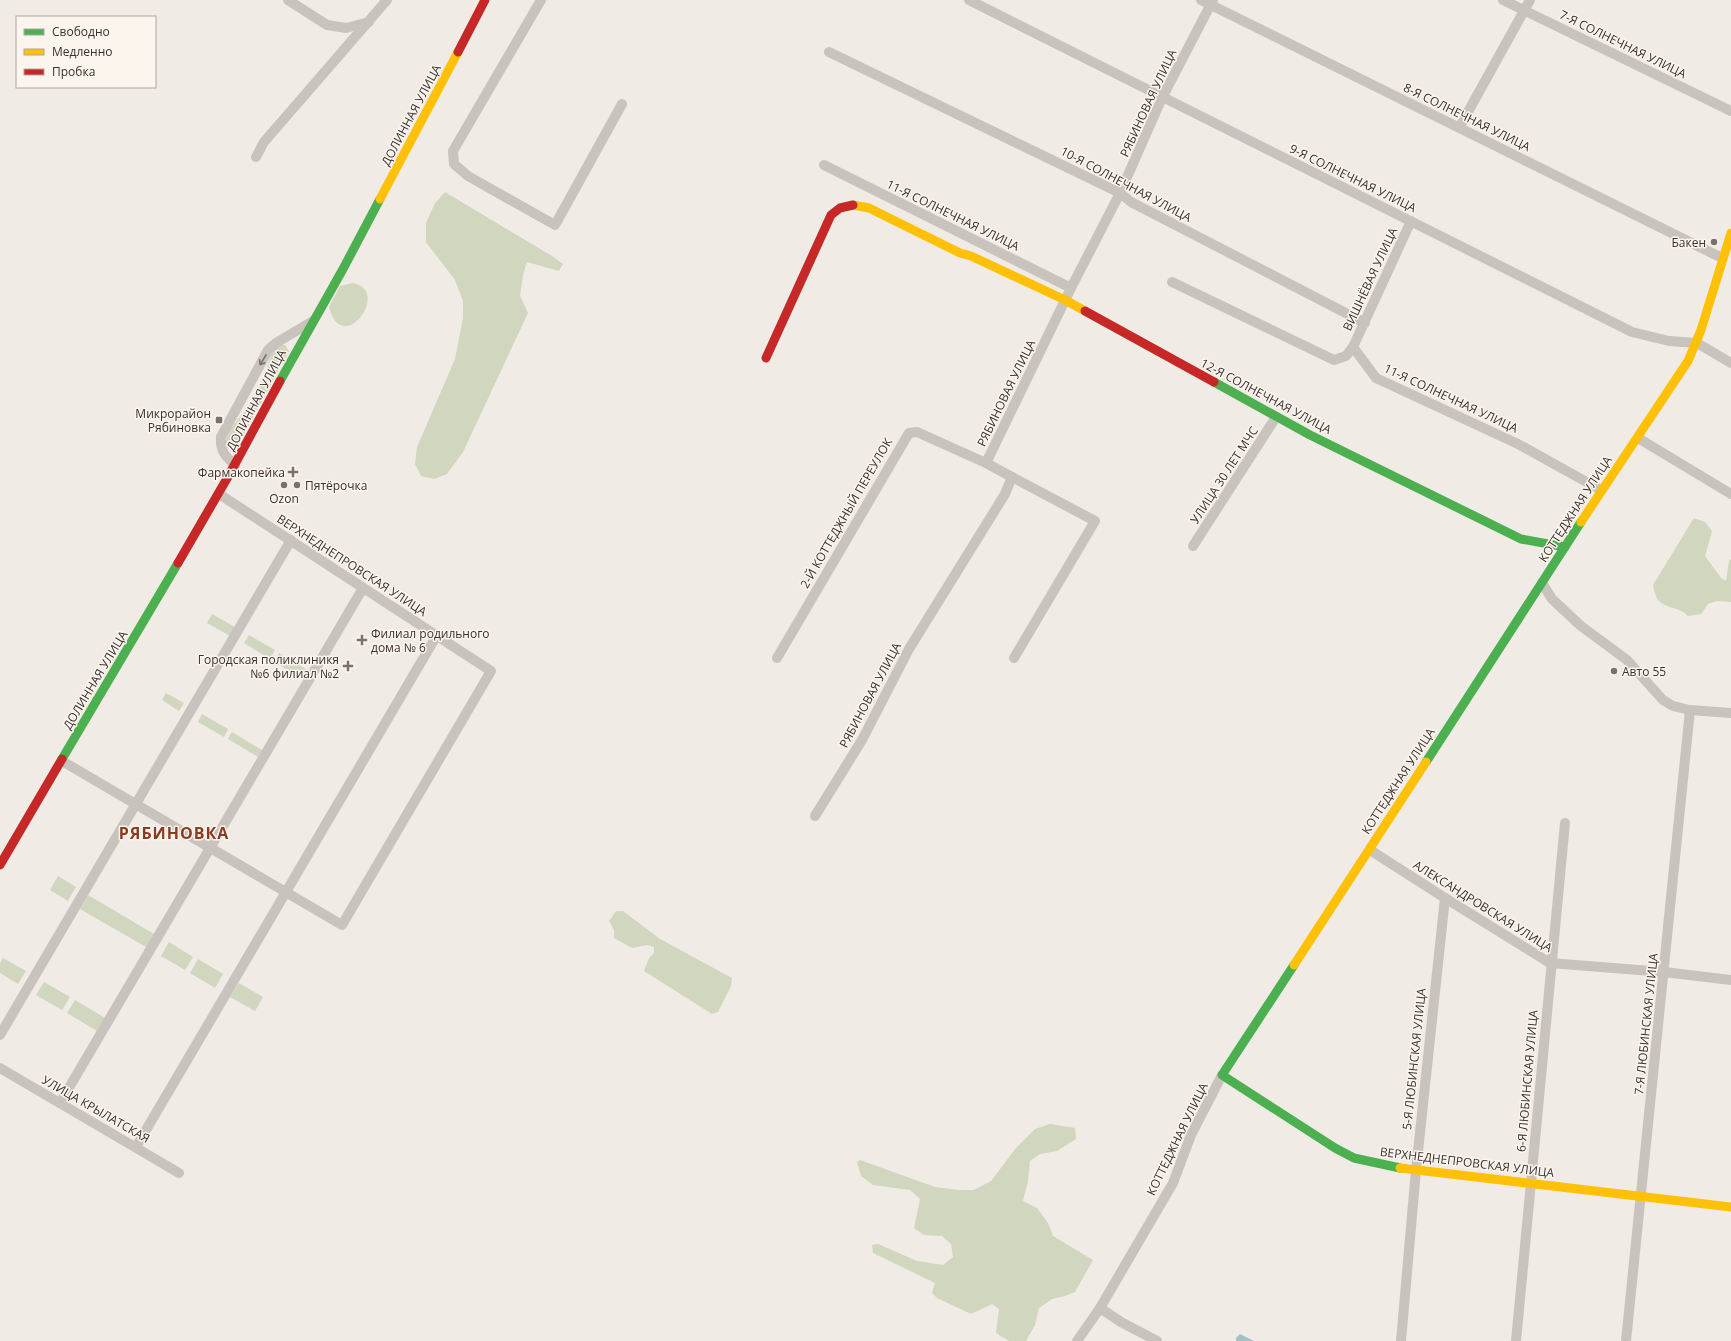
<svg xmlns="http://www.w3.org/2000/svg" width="1731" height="1341" viewBox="0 0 1731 1341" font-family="'Open Sans',sans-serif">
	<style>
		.green { fill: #d1d6bf }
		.water { fill: #a1c2c1 }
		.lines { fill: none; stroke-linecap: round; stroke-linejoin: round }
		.street { stroke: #c9c3be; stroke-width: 10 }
		.fast { stroke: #4caf50; stroke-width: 9 }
		.slow { stroke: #ffc107; stroke-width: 9 }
		.jam { stroke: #c62828; stroke-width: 9 }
		.oneway { stroke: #7b726d }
		.poi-dot { fill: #7a716c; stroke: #fbf5ee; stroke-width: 1.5 }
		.labels { text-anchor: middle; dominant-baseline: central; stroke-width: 3; stroke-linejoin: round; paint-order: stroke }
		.street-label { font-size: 12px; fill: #3b302b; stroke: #fbf5ee }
		.poi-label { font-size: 12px; fill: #3b302b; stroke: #fbf5ee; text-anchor: end }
		.district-label { font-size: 16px; font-weight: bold; letter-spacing: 1px; fill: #8c3b22; stroke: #fbf5ee }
	</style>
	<rect width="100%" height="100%" fill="#f0ebe5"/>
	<g class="green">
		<polygon points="445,192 552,256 563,264 559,271 527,262 523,275 520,296 528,313 463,452 447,474 434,479 421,476 415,464 417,447 455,359 463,318 463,301 455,280 426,242 426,223 435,203"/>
		<path d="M353,283C392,291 342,358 329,307L340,286Z"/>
		<path d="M280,345H285L289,351L236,449L227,448C221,434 244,414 251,403C255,395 260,388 263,381C269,368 267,353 280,345Z"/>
		<path d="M1694,518L1705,522L1712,531L1705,556L1721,578L1726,581L1729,561L1731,559V602L1717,601L1708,604L1701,614L1688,616C1680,607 1666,609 1658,600C1655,596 1654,589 1653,585Z"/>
		<polygon points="212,614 235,627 230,636 207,623"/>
		<polygon points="249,635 275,650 270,659 244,643"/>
		<polygon points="279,653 309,671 304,679 274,662"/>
		<polygon points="166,693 184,703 179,711 162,700"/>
		<polygon points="202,714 228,729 224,737 198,722"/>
		<polygon points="232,732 262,750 258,757 228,739"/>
		<polygon points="58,876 76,887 68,901 50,890"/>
		<polygon points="88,895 154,934 146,947 80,909"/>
		<polygon points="616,911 623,911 660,939 732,978 731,986 718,1012 712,1014 644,971 649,958 654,953 654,947 647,945 632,948 614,938 614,930 609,921"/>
		<polygon points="169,942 193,957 185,970 161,956"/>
		<polygon points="3,958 26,971 18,984 0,973 0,963"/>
		<polygon points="198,959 223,974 215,988 190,973"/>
		<polygon points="44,982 70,997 62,1010 36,995"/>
		<polygon points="239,983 263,997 255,1011 230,997"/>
		<polygon points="75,1000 105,1018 97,1031 67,1013"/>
		<polygon points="1050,1124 1075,1128 1076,1139 1057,1151 1040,1154 1030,1161 1028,1181 1023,1201 1037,1208 1048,1223 1053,1236 1093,1260 1075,1292 1065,1296 1052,1299 1039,1308 1035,1325 1026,1341 1009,1341 996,1333 999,1309 992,1304 971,1314 937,1298 932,1293 935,1283 873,1253 872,1245 878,1244 917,1261 943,1265 953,1257 951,1244 942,1236 924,1235 914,1228 920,1199 910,1190 873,1185 861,1176 857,1162 860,1160 935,1187 959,1190 974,1190 991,1181 1016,1148 1035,1129"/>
	</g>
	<polygon class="water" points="1240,1334 1254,1341 1236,1341 1236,1338"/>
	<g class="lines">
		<g class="street">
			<polyline points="288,0 327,25 346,28 369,22"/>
			<polyline points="541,0 453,151 454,164 468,176 555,225 622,104"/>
			<polyline points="969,0 1632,332 1669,341 1697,343 1731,363"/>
			<polyline points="1201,0 1722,258"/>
			<polyline points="1503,0 1731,111"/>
			<polyline points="829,52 1120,193 1131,202 1365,323"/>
			<polyline points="1459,128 1530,0"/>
			<polyline points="256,157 264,142 387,0"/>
			<polyline points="824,165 1071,288"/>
			<polyline points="1172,282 1334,360 1346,356 1353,347 1376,378 1518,444 1601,490"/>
			<polyline points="1353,347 1411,221"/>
			<polyline points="1638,438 1731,494"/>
			<path d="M235,465C225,456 220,451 221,437L268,350L276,343L313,321"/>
			<polyline points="1012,477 1095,521 1014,658"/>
			<polyline points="1193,546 1276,417"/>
			<polyline points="1542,583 1552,599 1581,626 1627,660 1663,700 1673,706 1690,710 1731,713"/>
			<polyline points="777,658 909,433 917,432 986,463"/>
			<polyline points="62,761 342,925 491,671 219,494"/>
			<polyline points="815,816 862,740 909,649 1005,494 1012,477 986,463 1071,288 1120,193 1162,98 1213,0"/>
			<polyline points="1370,850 1445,898 1550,963 1664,972 1731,980"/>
			<polyline points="0,1035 291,540"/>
			<polyline points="0,1068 179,1173"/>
			<polyline points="60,1103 363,588"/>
			<polyline points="136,1147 437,635"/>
			<polyline points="1100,1308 1121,1322 1157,1341"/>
			<polyline points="1077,1341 1100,1308 1173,1183 1191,1135 1222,1075"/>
			<polyline points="1401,1341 1416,1170 1445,898"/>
			<polyline points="1516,1341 1565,823"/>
			<polyline points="1626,1341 1690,710"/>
		</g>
		<g class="fast">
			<polyline points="280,381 343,269 380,199"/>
			<polyline points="1214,382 1310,435 1521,539 1565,547"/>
			<polyline points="62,759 178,563"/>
			<polyline points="1426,762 1581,522"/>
			<polyline points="1294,965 1222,1075 1335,1148 1354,1158 1400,1168"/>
		</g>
		<g class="slow">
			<polyline points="380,199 458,52"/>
			<polyline points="853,205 869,208 960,253 971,256 1065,300 1085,311"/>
			<polyline points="1581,522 1688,361 1701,330 1731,233"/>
			<polyline points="1294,965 1426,762"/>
			<polyline points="1400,1168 1731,1207"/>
		</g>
		<g class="jam">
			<polyline points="458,52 485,0"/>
			<polyline points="1085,311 1214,382"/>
			<polyline points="766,358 831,215 840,208 853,205"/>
			<polyline points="178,563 229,475 280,381"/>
			<polyline points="0,865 62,759"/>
		</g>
	</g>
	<defs><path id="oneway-shaft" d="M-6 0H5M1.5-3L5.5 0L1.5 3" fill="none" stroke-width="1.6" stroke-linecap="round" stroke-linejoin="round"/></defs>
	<use class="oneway" href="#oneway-shaft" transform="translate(263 360) rotate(120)"/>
	<g class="poi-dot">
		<circle cx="1714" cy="242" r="4"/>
		<rect x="215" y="416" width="8" height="8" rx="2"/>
		<path d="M291 466h4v4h4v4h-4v4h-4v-4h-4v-4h4z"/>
		<circle cx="284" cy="485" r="4"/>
		<circle cx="297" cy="485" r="4"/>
		<path d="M360 634h4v4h4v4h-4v4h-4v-4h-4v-4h4z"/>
		<path d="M346 660h4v4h4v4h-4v4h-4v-4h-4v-4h4z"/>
		<circle cx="1614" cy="671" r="4"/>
	</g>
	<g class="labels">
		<g class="street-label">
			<text transform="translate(1623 44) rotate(26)">7-Я СОЛНЕЧНАЯ УЛИЦА</text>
			<text transform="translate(1148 103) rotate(-65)">РЯБИНОВАЯ УЛИЦА</text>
			<text transform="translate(411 115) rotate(-62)">ДОЛИННАЯ УЛИЦА</text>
			<text transform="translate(1467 117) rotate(26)">8-Я СОЛНЕЧНАЯ УЛИЦА</text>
			<text transform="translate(1353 178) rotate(26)">9-Я СОЛНЕЧНАЯ УЛИЦА</text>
			<text transform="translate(1126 184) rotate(28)">10-Я СОЛНЕЧНАЯ УЛИЦА</text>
			<text transform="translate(953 215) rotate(26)">11-Я СОЛНЕЧНАЯ УЛИЦА</text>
			<text transform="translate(1370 279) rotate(-65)">ВИШНЁВАЯ УЛИЦА</text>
			<text transform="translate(1006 393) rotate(-64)">РЯБИНОВАЯ УЛИЦА</text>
			<text transform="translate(1266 396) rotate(28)">12-Я СОЛНЕЧНАЯ УЛИЦА</text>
			<text transform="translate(1451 398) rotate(25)">11-Я СОЛНЕЧНАЯ УЛИЦА</text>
			<text transform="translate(256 400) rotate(-62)">ДОЛИННАЯ УЛИЦА</text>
			<text transform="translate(1224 475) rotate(-57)">УЛИЦА 30 ЛЕТ МЧС</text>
			<text transform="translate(1575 509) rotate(-57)">КОТТЕДЖНАЯ УЛИЦА</text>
			<text transform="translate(846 513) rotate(-60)">2-Й КОТТЕДЖНЫЙ ПЕРЕУЛОК</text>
			<text transform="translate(352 565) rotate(33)">ВЕРХНЕДНЕПРОВСКАЯ УЛИЦА</text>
			<text transform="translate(95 680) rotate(-59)">ДОЛИННАЯ УЛИЦА</text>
			<text transform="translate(870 695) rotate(-62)">РЯБИНОВАЯ УЛИЦА</text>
			<text transform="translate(1398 781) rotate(-57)">КОТТЕДЖНАЯ УЛИЦА</text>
			<text transform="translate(1483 906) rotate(32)">АЛЕКСАНДРОВСКАЯ УЛИЦА</text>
			<text transform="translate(1646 1024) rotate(-84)">7-Я ЛЮБИНСКАЯ УЛИЦА</text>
			<text transform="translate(1414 1059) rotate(-84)">5-Я ЛЮБИНСКАЯ УЛИЦА</text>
			<text transform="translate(1527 1081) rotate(-85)">6-Я ЛЮБИНСКАЯ УЛИЦА</text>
			<text transform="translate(96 1109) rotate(30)">УЛИЦА КРЫЛАТСКАЯ</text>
			<text transform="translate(1177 1139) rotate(-64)">КОТТЕДЖНАЯ УЛИЦА</text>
			<text transform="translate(1467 1162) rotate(7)">ВЕРХНЕДНЕПРОВСКАЯ УЛИЦА</text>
		</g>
		<g class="poi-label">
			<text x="1706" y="242">Бакен</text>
			<text x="211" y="413">Микрорайон<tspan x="211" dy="14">Рябиновка</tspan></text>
			<text x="285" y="472">Фармакопейка</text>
			<text x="305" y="485" text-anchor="start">Пятёрочка</text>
			<text x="284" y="498" text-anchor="middle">Ozon</text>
			<text x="371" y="633" text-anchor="start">Филиал родильного<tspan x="371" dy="14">дома № 6</tspan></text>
			<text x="339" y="659">Городская поликлиникя<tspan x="339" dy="14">№6 филиал №2</tspan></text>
			<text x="1622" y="671" text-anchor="start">Авто 55</text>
		</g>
		<g class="district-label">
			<text x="174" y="833">РЯБИНОВКА</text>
		</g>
	</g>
	<rect x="16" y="16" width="140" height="72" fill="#fbf5ee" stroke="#aea6a0"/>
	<rect x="24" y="29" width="20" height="6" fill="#4caf50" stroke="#aea6a0"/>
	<text x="52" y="36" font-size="12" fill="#3b302b">Свободно</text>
	<rect x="24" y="49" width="20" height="6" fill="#ffc107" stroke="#aea6a0"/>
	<text x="52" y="56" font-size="12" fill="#3b302b">Медленно</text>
	<rect x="24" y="69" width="20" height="6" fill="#c62828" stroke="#aea6a0"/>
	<text x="52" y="76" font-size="12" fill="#3b302b">Пробка</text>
</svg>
